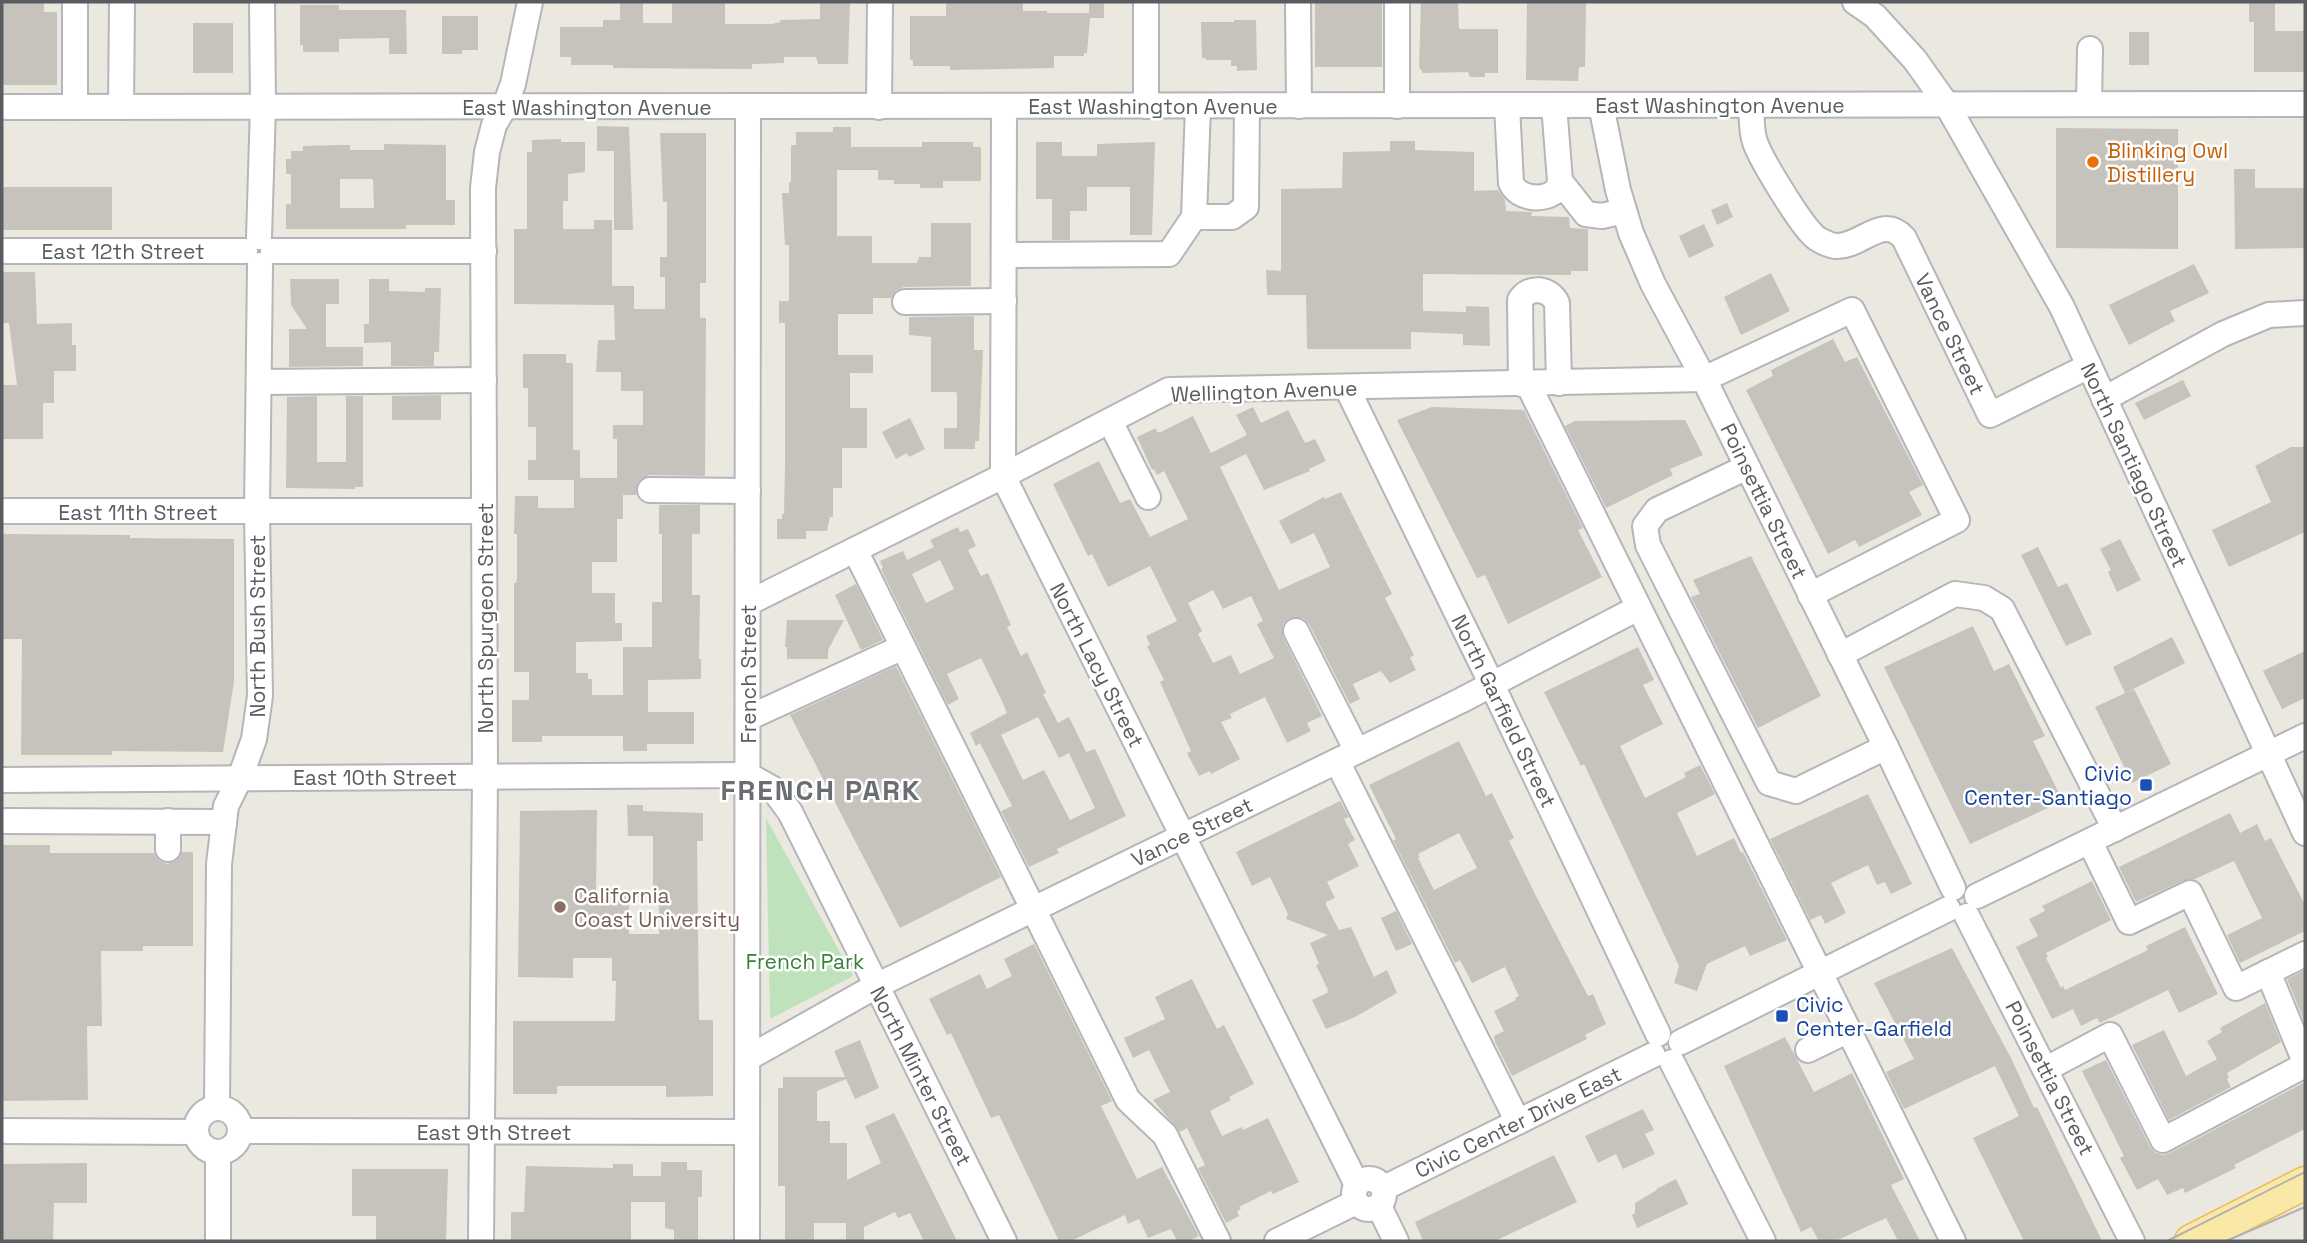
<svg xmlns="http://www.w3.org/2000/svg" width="2307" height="1243" viewBox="0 0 2307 1243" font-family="'Space Grotesk',sans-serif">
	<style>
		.green { fill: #bfe2bd }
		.building { fill: #c6c3bd; fill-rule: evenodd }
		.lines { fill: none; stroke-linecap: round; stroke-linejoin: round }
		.minor-casing { stroke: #b3b6ba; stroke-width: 28 }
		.major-casing { stroke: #e8bb5b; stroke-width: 35 }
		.minor { stroke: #fff; stroke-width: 24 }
		.major { stroke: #fae9a6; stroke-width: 32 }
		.tram { stroke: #b1b2b2; stroke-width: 2 }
		.food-dot { fill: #e8710a; stroke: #fff; stroke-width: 2.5 }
		.transit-dot { fill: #1a4fb4; stroke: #fff; stroke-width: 2.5 }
		.education-dot { fill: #8d6e63; stroke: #fff; stroke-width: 2.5 }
		.labels { text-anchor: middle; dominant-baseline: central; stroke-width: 5; stroke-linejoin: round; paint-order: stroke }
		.street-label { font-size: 21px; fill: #595c60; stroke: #fff }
		.food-label { font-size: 21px; fill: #c56008; stroke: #fff; text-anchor: start }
		.transit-label { font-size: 21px; fill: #164399; stroke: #fff; text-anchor: end }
		.education-label { font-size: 21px; fill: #785e54; stroke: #fff; text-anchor: start }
		.park-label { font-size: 21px; fill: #388039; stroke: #fff }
		.district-label { font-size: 28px; font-weight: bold; letter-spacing: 2px; fill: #6a6e72; stroke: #fff }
	</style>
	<rect width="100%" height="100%" fill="#ebe8e0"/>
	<polygon class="green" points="766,818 853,976 770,1019"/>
	<g class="building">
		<polygon points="2,2 44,2 44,12 57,12 57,85 2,85"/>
		<polygon points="620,2 643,2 643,23 672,23 672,2 725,2 725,24 772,24 780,22 780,20 820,19 820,2 850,2 848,64 818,64 816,57 784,57 784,63 752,64 752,69 613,68 613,65 571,65 571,57 560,57 560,27 603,27 603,20 620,20"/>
		<polygon points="946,2 1023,2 1023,11 1047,11 1047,13 1089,13 1089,2 1104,2 1104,18 1090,18 1087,53 1084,53 1084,56 1054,56 1054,68 950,70 950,66 913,66 913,60 910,60 910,16 946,16"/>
		<rect x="1315" y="2" width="67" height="65"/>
		<polygon points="1421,2 1458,2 1459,29 1498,29 1498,73 1485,73 1485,77 1470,77 1468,72 1423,73 1419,67"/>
		<polygon points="1527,2 1586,2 1585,67 1579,67 1578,81 1526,80"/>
		<polygon points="2249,2 2275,2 2275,31 2305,31 2305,72 2254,72 2254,22 2249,22"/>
		<polygon points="300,5 339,5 339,10 406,10 407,54 389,54 389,38 339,39 339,52 303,52 303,45 300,45"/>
		<polygon points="442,16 478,16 478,50 462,50 462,54 442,54"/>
		<polygon points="1234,20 1256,20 1257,70 1237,71 1237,66 1231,66 1231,60 1206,60 1206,58 1202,58 1201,22 1234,22"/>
		<rect x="193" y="23" width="40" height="50"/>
		<rect x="2129" y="32" width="20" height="33"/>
		<polygon points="597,126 629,127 633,230 614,230 614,151 597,151"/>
		<polygon points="833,127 851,127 851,147 922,147 922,142 973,142 973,147 981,147 981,181 943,181 943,188 920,188 920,184 894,184 894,180 878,180 878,170 837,170 837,236 872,236 872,263 917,263 919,257 931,257 931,223 971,223 971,286 904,287 897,290 891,298 873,298 873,314 838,314 838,355 873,355 873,373 850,373 850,408 867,408 867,448 842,448 842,488 833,488 833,517 830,517 827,531 806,531 806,539 777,539 777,519 782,519 782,514 784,514 785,466 785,323 779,323 779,301 789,301 789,245 785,245 782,193 789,193 789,182 791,182 791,145 796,145 796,132 833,132"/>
		<polygon points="2056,128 2178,129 2178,249 2056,248"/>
		<polygon points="660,133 706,133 706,283 700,283 700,318 706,318 705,476 649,475 638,482 636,495 623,495 623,519 617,519 617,562 592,562 592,593 615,593 615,623 622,623 622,641 576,642 576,673 588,673 588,679 592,679 592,695 623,695 623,647 652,647 652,602 662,602 662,534 659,534 659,505 700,505 700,534 692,534 692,595 700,595 699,659 701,659 701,679 648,680 648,712 694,712 694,744 647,744 647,751 623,751 623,736 542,736 542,742 512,742 512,700 529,700 529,672 514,672 514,583 516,583 517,578 517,534 514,534 515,496 538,496 538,508 574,508 574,480 528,480 528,460 536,460 536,427 528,427 528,388 523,388 523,354 566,354 566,363 573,363 573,450 580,450 580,478 617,478 617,439 613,439 613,425 643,425 643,391 621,391 621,372 596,372 598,340 615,340 614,305 514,304 514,229 527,229 527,152 532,152 532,140 561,139 561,142 585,142 585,172 568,174 568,201 563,201 563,229 594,229 594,220 612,220 612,286 634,286 634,309 665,309 665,277 660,277 660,257 667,257 667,202 663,202"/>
		<polygon points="1390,141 1415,141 1415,150 1474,152 1474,191 1498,190 1505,200 1506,211 1532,212 1531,216 1569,217 1570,228 1588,229 1588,271 1571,271 1571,275 1423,274 1423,311 1466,312 1466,306 1489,307 1490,346 1463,345 1463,334 1411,332 1411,349 1307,349 1306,295 1267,295 1266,270 1281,271 1281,189 1342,188 1343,152 1390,151"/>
		<polygon points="1036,142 1062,142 1062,156 1097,156 1097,144 1155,142 1152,235 1130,235 1130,187 1087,187 1087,211 1070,211 1070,240 1052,240 1052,199 1036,199"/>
		<path d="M384,144L446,145V200H455V225H406V229H286V204H291V174H286V159H291V151H303V146L336,145H350V150H384ZM340,179H373L374,208H340Z"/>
		<polygon points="2234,169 2255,169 2255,188 2305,188 2305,248 2235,249"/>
		<rect x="2" y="187" width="110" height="43"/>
		<polygon points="1727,203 1733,217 1717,225 1711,210"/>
		<polygon points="1704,224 1714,246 1689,258 1679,236"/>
		<polygon points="2194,264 2209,293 2170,311 2175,321 2129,345 2109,305"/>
		<polygon points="2,272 35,272 37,324 72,323 72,345 76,345 76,371 54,371 54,403 43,403 43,439 2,439 2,385 17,385 9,323 2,323"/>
		<polygon points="1771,273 1790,311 1741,335 1724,297"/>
		<polygon points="290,279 339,279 339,304 326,304 326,347 363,347 363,366 289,367 289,329 307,329 291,305"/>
		<polygon points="369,279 389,279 389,291 425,292 425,288 441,288 439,352 434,352 434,366 391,366 391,342 364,343 364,324 369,324"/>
		<polygon points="974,316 974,350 983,350 979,441 975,441 975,449 944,449 944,428 957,428 957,395 956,392 931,392 931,337 909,335 909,317"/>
		<polygon points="1833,339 1845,362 1857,357 1923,485 1909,492 1922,515 1859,547 1855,540 1828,554 1746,390 1773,376 1771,370"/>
		<polygon points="2183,380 2191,396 2144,420 2135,403"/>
		<polygon points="441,395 441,420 392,420 392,396"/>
		<polygon points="317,396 317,462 346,462 346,396 363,396 363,487 355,487 355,489 286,488 287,397"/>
		<path d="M1253,407L1261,423L1288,410L1305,443L1315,439L1326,461L1309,469L1310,471L1264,490L1246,454L1220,467L1279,590L1330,567L1314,533L1291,544L1279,521L1324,497L1325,499L1341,492L1392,594L1385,598L1414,655L1410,658L1416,670L1390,683L1381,671L1353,684L1360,699L1350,704L1309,624L1303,618H1290L1283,624V637L1322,716L1307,723L1311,731L1287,743L1265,697L1230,714L1232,718L1221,722L1240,759L1211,774L1210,771L1199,776L1187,753L1191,751L1160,682L1164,680L1147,646L1150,645L1146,636L1177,621L1150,566L1108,587L1092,554L1088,556L1053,484L1099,461L1120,503L1130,499L1150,537L1188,519L1164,471L1157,475L1154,469L1152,470L1137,437L1156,428L1157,432H1161L1193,416L1211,453L1247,435L1236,415ZM1213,590L1223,609L1251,596L1263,621L1257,624L1274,658L1240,674L1231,655L1213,663L1198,634L1202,631L1188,603Z"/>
		<polygon points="1432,407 1524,410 1583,528 1578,530 1602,577 1508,624 1485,575 1477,578 1397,420"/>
		<polygon points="910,418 925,449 909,457 907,453 896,459 882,432"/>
		<polygon points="1685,420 1703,455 1670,469 1673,475 1606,508 1565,426 1575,421"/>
		<polygon points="2291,447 2305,447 2305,532 2229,567 2212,530 2271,502 2255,466"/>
		<path d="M958,527L960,532L968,529L976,546L968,550L981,576L988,573L1011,625L1007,627L1021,656L1027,652L1046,693L1043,694L1058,723L1069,717L1086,752L1095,749L1126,816L1057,849L1059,853L1029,867L1001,811L1012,806L980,743L976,746L970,733L1007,713L1001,699L981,658L947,674L959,699L948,705L881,569L883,568L880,561L903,551L907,560L934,547L930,540ZM940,560L954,589L926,603L912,574ZM1038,717L1059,758L1069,753L1095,808L1070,820L1044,770L1023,780L1001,735Z"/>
		<polygon points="3,534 130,535 130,538 234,539 234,681 223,752 112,751 112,755 21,755 22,639 2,639"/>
		<polygon points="2120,539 2141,580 2117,592 2108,572 2111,570 2100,549"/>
		<polygon points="2038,547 2058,587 2067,583 2092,634 2066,646 2021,555"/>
		<polygon points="1751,556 1821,696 1758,728 1691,597 1700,594 1693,580"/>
		<polygon points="856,584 883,640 861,650 835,595"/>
		<polygon points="787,620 844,620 828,650 828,659 787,659 787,647 785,647"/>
		<polygon points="1973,626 1994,671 2009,664 2045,736 2033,741 2063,801 1970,844 1884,667"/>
		<polygon points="2172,637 2185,663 2125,693 2113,667"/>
		<polygon points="1638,647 1654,680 1643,685 1663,724 1620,746 1645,798 1686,777 1684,773 1700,765 1715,794 1677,813 1697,856 1734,838 1741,853 1743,852 1787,940 1750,956 1745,946 1707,964 1697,991 1674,983 1679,966 1584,764 1581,766 1544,692"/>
		<polygon points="2305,651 2305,698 2282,709 2263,671"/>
		<polygon points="896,666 1001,877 900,928 790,715"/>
		<polygon points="2134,689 2171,764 2132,783 2095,707"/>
		<path d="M1459,741L1486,796L1492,793L1514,838L1509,841L1536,896L1588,996L1593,994L1606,1024L1585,1035L1587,1039L1512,1076L1495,1042L1494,1036L1504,1031L1494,1011L1516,1000L1515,998L1519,996L1505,967L1472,983L1460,960L1455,963L1393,840L1396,839L1369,785ZM1459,833L1477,868L1434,890L1418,858L1420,857L1418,854Z"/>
		<polygon points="1868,794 1912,884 1891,894 1885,882 1877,885 1868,865 1831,883 1846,913 1825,924 1821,915 1810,920 1770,839"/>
		<polygon points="1340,801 1349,817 1344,819 1355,840 1348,844 1359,866 1327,882 1335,898 1326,902 1326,905 1339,930 1351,927 1374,977 1387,970 1397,993 1355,1017 1326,1029 1312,1000 1327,993 1328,990 1316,965 1319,964 1310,943 1328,935 1286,919 1288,914 1270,877 1252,886 1236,852"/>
		<polygon points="627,805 643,805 643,811 703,813 703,841 697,841 699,1020 713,1020 713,1096 666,1097 666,1086 557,1086 557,1094 513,1094 513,1021 615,1021 616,981 612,981 612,958 573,958 573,978 518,977 520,811 597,810 596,894 629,894 629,934 659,934 659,899 653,899 653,836 628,836"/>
		<polygon points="2230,813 2240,833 2257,824 2265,841 2271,838 2305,905 2305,931 2240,963 2227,935 2262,918 2234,861 2195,879 2184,880 2136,902 2119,867"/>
		<polygon points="2,845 50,845 50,853 154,853 160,861 167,864 176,861 182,852 193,852 193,946 143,946 143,951 101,951 102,1026 87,1026 88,1100 2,1101"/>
		<polygon points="2092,881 2111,920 2046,953 2048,957 2046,958 2061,988 2063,986 2065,990 2148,950 2146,946 2185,927 2218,994 2179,1013 2168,990 2100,1023 2097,1018 2081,1026 2073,1009 2052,1019 2016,947 2038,936 2029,919 2045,911 2042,906"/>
		<polygon points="1396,911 1412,944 1396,951 1381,918"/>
		<polygon points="1034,944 1112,1101 1101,1106 1137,1179 1162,1167 1199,1236 1188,1241 1177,1241 1171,1229 1148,1238 1139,1219 1128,1224 1125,1215 1071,1241 1059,1241 999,1115 991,1118 951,1033 947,1035 929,999 980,974 987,989 1012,976 1004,959"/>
		<polygon points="1952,948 2011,1058 2034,1108 2037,1107 2102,1241 2024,1241 1973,1138 2019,1116 1995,1066 1904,1109 1886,1072 1914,1059 1874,983"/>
		<polygon points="2305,970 2305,1023 2287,979"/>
		<polygon points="1192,979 1217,1029 1224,1025 1254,1084 1229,1097 1231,1100 1210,1111 1222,1136 1242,1127 1243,1130 1268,1118 1299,1182 1273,1194 1271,1191 1239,1207 1241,1209 1237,1211 1239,1216 1226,1223 1198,1168 1205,1165 1187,1128 1180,1132 1153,1100 1170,1092 1149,1050 1133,1058 1124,1038 1165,1019 1155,997"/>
		<polygon points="2265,1003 2281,1042 2227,1073 2229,1077 2227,1079 2231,1087 2169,1120 2132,1045 2164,1030 2186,1076 2217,1059 2207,1041 2222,1032 2220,1028"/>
		<polygon points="1785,1037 1814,1092 1852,1073 1904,1179 1891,1185 1920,1241 1898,1241 1886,1218 1835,1241 1819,1241 1811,1227 1801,1232 1724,1066"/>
		<polygon points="860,1040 879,1088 855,1099 846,1079 817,1091 817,1121 830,1121 830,1143 847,1143 847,1180 881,1163 865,1126 894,1113 957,1241 924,1241 910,1213 898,1218 895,1212 864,1227 864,1241 846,1241 846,1223 814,1223 814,1241 785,1241 785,1186 778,1186 778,1088 783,1088 783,1077 845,1077 834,1051"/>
		<polygon points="2106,1060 2150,1147 2156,1153 2163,1155 2170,1153 2305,1082 2305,1129 2234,1165 2236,1168 2185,1193 2183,1188 2167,1195 2158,1179 2137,1190 2120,1158 2124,1156 2082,1071"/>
		<polygon points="1643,1109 1654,1130 1645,1134 1655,1154 1623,1169 1616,1154 1598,1163 1585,1136"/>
		<polygon points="1554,1155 1577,1202 1495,1241 1423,1241 1415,1222"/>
		<polygon points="661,1162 687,1162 687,1170 702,1170 702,1197 698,1197 698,1240 674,1240 674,1230 665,1228 665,1202 631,1202 631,1241 511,1241 511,1212 524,1212 526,1166 613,1168 613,1164 633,1164 633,1176 661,1176"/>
		<polygon points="87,1163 87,1203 54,1203 53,1241 2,1241 2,1164"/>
		<polygon points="352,1169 448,1169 446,1241 376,1241 376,1216 352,1216"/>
		<polygon points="1676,1179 1688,1204 1637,1228 1632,1215 1635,1213 1635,1203 1657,1190 1656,1189"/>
	</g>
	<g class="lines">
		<defs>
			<g id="minor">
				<polyline points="75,2 75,107"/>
				<polyline points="1146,2 1146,106"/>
				<polyline points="1298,2 1299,106"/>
				<polyline points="1397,2 1397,106"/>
				<polyline points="1855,2 1875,16 1915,60 1947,105 2062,307 2305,833"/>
				<polyline points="2089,104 2090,49"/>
				<polyline points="1601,105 1618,190 1631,233 1653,284 1704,379 1886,747 1953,888"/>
				<path d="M1751,105C1752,117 1751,131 1755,142C1761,160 1799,221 1812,234C1816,239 1828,245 1835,246C1861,248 1882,213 1904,238L1990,415L2089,366"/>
				<polyline points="1004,106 1003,476 1357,1185"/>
				<path d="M1507,106L1511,183C1519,200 1545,202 1558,189L1560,181L1554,105"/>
				<polyline points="2,107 2305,104"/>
				<polyline points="121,107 122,2"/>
				<polyline points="879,107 880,2"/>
				<polyline points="1560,181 1586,214 1602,216 1624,211"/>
				<polyline points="1194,217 1232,217 1246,207 1247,106"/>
				<polyline points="259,237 263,107 262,2"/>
				<polyline points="2,251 245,251"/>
				<polyline points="273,251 484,251"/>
				<polyline points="1004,255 1169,254 1194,217 1198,106"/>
				<polyline points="905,302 1004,301"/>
				<polyline points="259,382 484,380"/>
				<path d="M1521,384L1520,300C1529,285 1550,288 1557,303L1559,383"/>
				<polyline points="1528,384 1953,1241"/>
				<polyline points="1347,388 1492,685 1658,1034"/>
				<polyline points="2104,399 2223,334 2269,315 2305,313"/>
				<polyline points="1110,421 1148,497"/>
				<polyline points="1747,467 1657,510 1645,526 1648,545 1769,783 1796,791 1886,747"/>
				<polyline points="650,490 748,491"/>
				<polyline points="2,511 484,511"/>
				<polyline points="855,550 1128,1100 1165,1135 1218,1241"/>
				<polyline points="748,603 1003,476 1169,390 1704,379 1852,310 1957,520 1810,595"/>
				<polyline points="1296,631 1357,751"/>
				<polyline points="1840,655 1955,594 1984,598 2002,609 2115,829"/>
				<polyline points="748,718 903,647"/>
				<polyline points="1337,761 1518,1122"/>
				<polyline points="2,780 748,775 773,789 790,812 1004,1241"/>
				<polyline points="2,821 224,822"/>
				<polyline points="168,821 168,849"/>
				<polyline points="2090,842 2129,922 2190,893 2236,988 2305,954"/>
				<polyline points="1977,896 2305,736"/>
				<polyline points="1967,916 2132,1241"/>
				<polyline points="2268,972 2305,1062"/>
				<polyline points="1681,1042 1948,909"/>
				<polyline points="1808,1050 1849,1030"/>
				<polyline points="748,1058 876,986 1460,701 1638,608"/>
				<polyline points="1672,1062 1763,1241"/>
				<polyline points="2046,1069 2110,1035 2163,1140 2305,1065"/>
				<polyline points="217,1107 219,864 226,806 240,778 254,739 260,696 257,512 260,265"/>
				<circle cx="218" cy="1130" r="22"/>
				<polyline points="2,1131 195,1132"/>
				<polyline points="240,1131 747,1132"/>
				<circle cx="1369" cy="1194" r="15"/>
				<polyline points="1384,1188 1653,1055"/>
				<polyline points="1379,1206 1396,1241"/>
				<polyline points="218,1241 218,1152"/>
				<polyline points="481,1241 485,776 483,188 487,152 494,125 504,108 513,84 530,2"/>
				<polyline points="747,1241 748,107"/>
				<polyline points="1277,1241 1356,1202"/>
			</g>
			<polyline id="major" points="2191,1241 2305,1183"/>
		</defs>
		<use href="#minor" class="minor-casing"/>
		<use href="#major" class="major-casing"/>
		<use href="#minor" class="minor"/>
		<use href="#major" class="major"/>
		<g class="tram">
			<polyline points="2167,1241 2305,1172"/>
			<polyline points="2226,1241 2305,1207"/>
		</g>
	</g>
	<circle class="food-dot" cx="2093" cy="162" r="7"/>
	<g class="transit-dot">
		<rect x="2139" y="778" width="14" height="14" rx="3.5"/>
		<rect x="1775" y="1009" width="14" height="14" rx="3.5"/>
	</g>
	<circle class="education-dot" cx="560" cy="907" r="7"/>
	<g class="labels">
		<g class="street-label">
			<text x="1720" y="105">East Washington Avenue</text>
			<text x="1153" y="106">East Washington Avenue</text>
			<text x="587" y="107">East Washington Avenue</text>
			<text x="123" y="251">East 12th Street</text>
			<text transform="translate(1950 334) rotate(64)">Vance Street</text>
			<text transform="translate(1264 391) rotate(-2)">Wellington Avenue</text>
			<text transform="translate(2134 465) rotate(65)">North Santiago Street</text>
			<text transform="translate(1764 501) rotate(64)">Poinsettia Street</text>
			<text x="138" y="512">East 11th Street</text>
			<text transform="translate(485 618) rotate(-90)">North Spurgeon Street</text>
			<text transform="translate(257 626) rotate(-90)">North Bush Street</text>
			<text transform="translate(1097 665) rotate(63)">North Lacy Street</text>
			<text transform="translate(748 674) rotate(-90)">French Street</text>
			<text transform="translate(1504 711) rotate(64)">North Garfield Street</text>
			<text x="375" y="777">East 10th Street</text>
			<text transform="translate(1192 832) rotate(-26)">Vance Street</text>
			<text transform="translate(921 1076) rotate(63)">North Minter Street</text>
			<text transform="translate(2050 1078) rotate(63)">Poinsettia Street</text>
			<text transform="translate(1518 1122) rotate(-26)">Civic Center Drive East</text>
			<text x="494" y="1132">East 9th Street</text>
		</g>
		<g class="food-label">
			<text x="2107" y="150">Blinking Owl<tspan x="2107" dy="24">Distillery</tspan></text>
		</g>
		<g class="transit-label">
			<text x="2132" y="773">Civic<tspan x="2132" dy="24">Center-Santiago</tspan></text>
			<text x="1796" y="1004" text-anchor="start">Civic<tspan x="1796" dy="24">Center-Garfield</tspan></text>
		</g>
		<g class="education-label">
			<text x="574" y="895">California<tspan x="574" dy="24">Coast University</tspan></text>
		</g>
		<g class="park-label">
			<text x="805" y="961">French Park</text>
		</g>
		<g class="district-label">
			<text x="821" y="790">FRENCH PARK</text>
		</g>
	</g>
	<rect width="2307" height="1243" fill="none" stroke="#595c60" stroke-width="7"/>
</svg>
